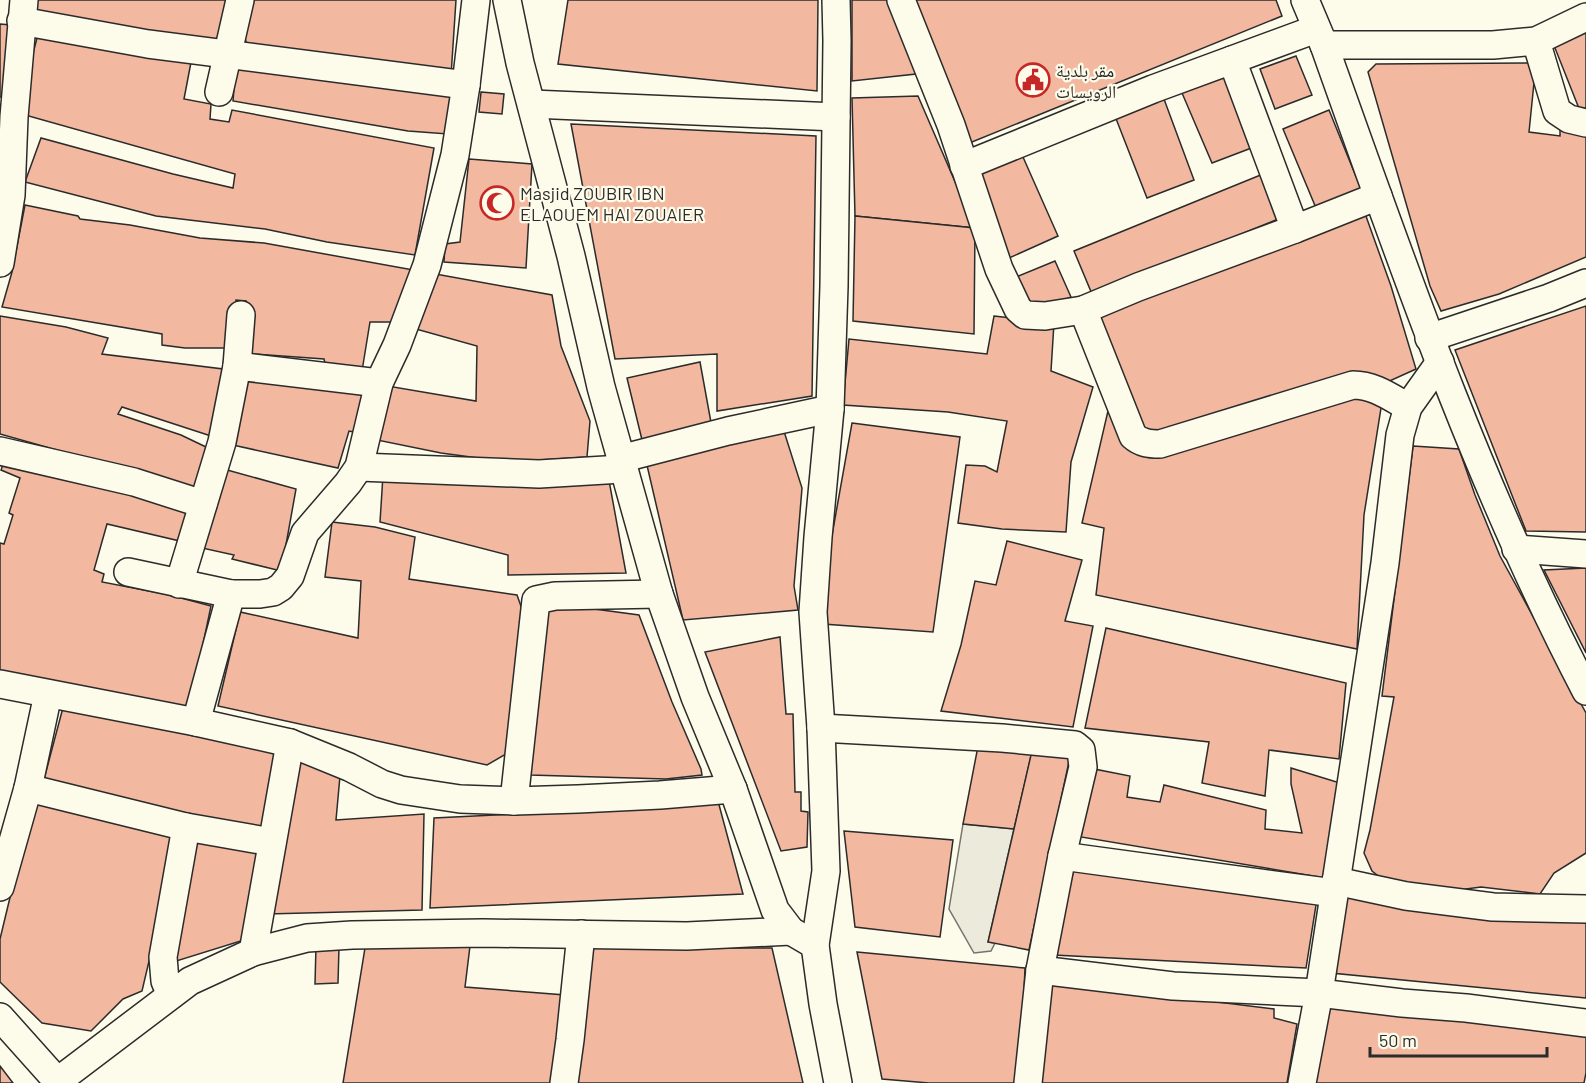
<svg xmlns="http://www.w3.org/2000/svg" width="1586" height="1083" viewBox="0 0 1586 1083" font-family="Barlow,'Noto Naskh Arabic',sans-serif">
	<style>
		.green { fill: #ecebdb; stroke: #74746e; stroke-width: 1.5 }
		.building { fill: #f2b8a0; stroke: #2b2b2b; stroke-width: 1.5 }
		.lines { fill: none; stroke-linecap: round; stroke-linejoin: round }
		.minor-casing { stroke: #2b2b2b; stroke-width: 30 }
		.minor { stroke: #fdfbea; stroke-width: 27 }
		.labels { text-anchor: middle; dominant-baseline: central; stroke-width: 4.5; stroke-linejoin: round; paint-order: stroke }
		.poi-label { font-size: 18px; fill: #2b2b2b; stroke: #fdfbea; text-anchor: start }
	</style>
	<rect width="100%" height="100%" fill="#fdfbea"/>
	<polygon class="green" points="963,824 1014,829 988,942 995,943 991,951 974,953 949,909"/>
	<g class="building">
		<polygon points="29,0 226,0 219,47 26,11"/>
		<polygon points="249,0 456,0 451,76 248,48 243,32"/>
		<polygon points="568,0 818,0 817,91 558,64"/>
		<polygon points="852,0 896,0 925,73 852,81"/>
		<polygon points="911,0 1276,0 1282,16 967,144"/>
		<polygon points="0,24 11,25 8,98 0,97"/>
		<polygon points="39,30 192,57 184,99 211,104 210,119 229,122 232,110 434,148 415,255 327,242 265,229 156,216 25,182 41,138 173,174 233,188 235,174 18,113"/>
		<polygon points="1586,30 1586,108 1580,111 1553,43"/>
		<polygon points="1296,56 1312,95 1275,109 1260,69"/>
		<polygon points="236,63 457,92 448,134 408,131 233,101"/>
		<polygon points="1536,63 1529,132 1560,136 1560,129 1586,129 1586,257 1499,294 1441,311 1430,286 1368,72 1376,64"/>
		<polygon points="1221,68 1254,147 1212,163 1179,86"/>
		<polygon points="1161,91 1194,180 1147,198 1113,111"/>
		<polygon points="481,92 504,94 502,114 479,112"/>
		<polygon points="918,96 975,228 855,216 852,98"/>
		<polygon points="1329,110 1361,189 1316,208 1283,129"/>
		<polygon points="571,124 816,136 812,396 717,411 717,354 615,359"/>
		<polygon points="1019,148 1058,236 1007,259 972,168"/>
		<polygon points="469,159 532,164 526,268 444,262 445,244 460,242"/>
		<polygon points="1263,174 1283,217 1092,294 1074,251"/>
		<polygon points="25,205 78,216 80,219 130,225 200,238 264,243 552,295 561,346 590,421 587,457 508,462 441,453 372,439 382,385 476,401 477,346 391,322 370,322 362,371 326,368 324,359 242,353 246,301 236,300 231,348 185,348 162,345 162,334 2,307 12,272"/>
		<polygon points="1362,205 1391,286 1416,369 1385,383 1364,515 1357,649 1096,595 1104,528 1082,523 1111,398 1094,310"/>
		<polygon points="855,216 975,228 974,334 853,321"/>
		<polygon points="1055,261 1071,297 1044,308 1028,301 1016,277"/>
		<polygon points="1586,306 1586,532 1526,531 1455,350"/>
		<polygon points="0,316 66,327 108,338 102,354 223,369 211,436 122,407 118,414 181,435 206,447 195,489 0,434"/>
		<polygon points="994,316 1054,323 1051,371 1093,387 1071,462 1066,532 1002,529 958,523 966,465 985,466 997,472 1007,421 948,412 843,405 849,339 987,354"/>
		<polygon points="700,362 712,428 643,444 627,378"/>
		<polygon points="242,373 364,392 354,432 349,431 338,468 228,444"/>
		<polygon points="852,423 960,437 933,632 823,624 826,569"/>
		<polygon points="782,425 802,488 794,586 798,610 683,620 646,461"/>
		<polygon points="1413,446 1459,449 1475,495 1500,556 1586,713 1586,853 1554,873 1540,894 1481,887 1451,891 1386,882 1372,871 1364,853 1370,830 1394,697 1382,696"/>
		<polygon points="6,457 191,502 180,541 107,524 94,570 104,574 102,582 170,595 211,606 189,711 0,675 0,543 4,544 13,515 9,513 20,478 1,470"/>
		<polygon points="220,468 296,489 282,567 277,570 232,559 234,555 202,548"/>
		<polygon points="383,475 608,475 626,573 508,575 508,555 380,522"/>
		<polygon points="332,522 375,527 415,537 409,579 517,595 522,609 513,750 487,765 218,706 240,612 358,638 361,581 325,577"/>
		<polygon points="1007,541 1082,560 1065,621 1093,626 1073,727 941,711 961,645 975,581 996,585"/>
		<polygon points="1586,568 1586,653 1544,570"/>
		<polygon points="542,602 639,615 672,702 701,769 702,775 666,779 530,775"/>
		<polygon points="1106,628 1346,683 1339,759 1269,750 1265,796 1202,783 1209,742 1085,728"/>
		<polygon points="780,637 786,714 793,714 795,792 801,792 801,811 808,812 807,847 781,851 705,652"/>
		<polygon points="65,700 277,754 264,832 43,783"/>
		<polygon points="979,741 1033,748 1014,829 963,824"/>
		<polygon points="1034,742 1071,752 1029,950 988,942"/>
		<polygon points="293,757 341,765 336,820 424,814 422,910 267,914"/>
		<polygon points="1291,768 1340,783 1325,878 1081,837 1094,769 1130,776 1127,797 1160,802 1164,785 1266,810 1265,829 1302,833 1291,784"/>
		<polygon points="718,801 743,894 430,908 434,818 573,811"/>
		<polygon points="33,802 178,838 142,991 123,999 91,1031 42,1023 0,982 0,939"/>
		<polygon points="844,831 953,840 940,937 855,927"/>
		<polygon points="197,839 260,850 244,940 170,963"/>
		<polygon points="1075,864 1303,891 1316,905 1306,968 1054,955"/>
		<polygon points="1343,893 1586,912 1586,998 1331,973"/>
		<polygon points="316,946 339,947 338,983 315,984"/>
		<polygon points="470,946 465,987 565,995 551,1083 343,1083 365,948"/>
		<polygon points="591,948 772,948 803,1083 570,1083"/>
		<polygon points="857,952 1025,968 1020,1083 929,1083 882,1079"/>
		<polygon points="1047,981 1274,1009 1274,1018 1297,1024 1287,1083 1034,1083"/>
		<polygon points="1327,1000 1586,1025 1586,1073 1584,1083 1308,1083"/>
		<polygon points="0,1066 13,1083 0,1083"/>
	</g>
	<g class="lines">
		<defs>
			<g id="minor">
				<polyline points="507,0 520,63 571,256 601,387 659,594 695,697 733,789 775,910 791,931 815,945"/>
				<polyline points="836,0 837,41 834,286 830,409 818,537 813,612 821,728 826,871 815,945 823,1004 838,1083"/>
				<polyline points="901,0 951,125 999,269 1018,309 1025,315 1045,316 1083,310 1138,287 1295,229 1378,196"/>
				<path d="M1305,0L1324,45C1402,264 1478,485 1586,691"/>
				<polyline points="21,21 148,44 466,85"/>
				<polyline points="1536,41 1557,111 1569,119 1586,123"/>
				<polyline points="1324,45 1493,45 1536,41 1586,17"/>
				<polyline points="1232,60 1295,229"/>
				<polyline points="219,92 240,0"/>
				<polyline points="532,104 836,117"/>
				<polyline points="964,166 1153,89 1316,29"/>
				<polyline points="0,263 11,195 14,117 24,0"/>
				<path d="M1083,310L1133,436C1141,443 1149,444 1160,444L1353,385C1374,385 1390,397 1408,407"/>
				<polyline points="1429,338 1549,298 1586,283"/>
				<polyline points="237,366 379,383"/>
				<polyline points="0,451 134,482 203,504"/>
				<polyline points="620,459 728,431 830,409"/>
				<polyline points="359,467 539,474 622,469"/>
				<polyline points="1516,549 1586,554"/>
				<polyline points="128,572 231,594"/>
				<polyline points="179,584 222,442 237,366 241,315"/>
				<polyline points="0,684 196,722 290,743 349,767 382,784 401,790 460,799 514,801 578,799 660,795 733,789"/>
				<polyline points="196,722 231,594 260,594 273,592 281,587 290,576 305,533 348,483 359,467 379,383 397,345 427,265 455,155 466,85 476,0"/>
				<polyline points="821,728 1002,738 1075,745 1081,750 1083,767 1062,856 1040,970 1028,1083"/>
				<polyline points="28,788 186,827 272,842"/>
				<polyline points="514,801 536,600 555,596 659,594"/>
				<polyline points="1062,856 1334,893"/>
				<polyline points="1336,881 1406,896 1493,907 1586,909"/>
				<polyline points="0,887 28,788 48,694"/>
				<polyline points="253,952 290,743"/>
				<polyline points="1040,970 1173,986 1319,993 1402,1003 1466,1008 1586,1023"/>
				<polyline points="171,995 165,981 163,957 186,827"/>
				<polyline points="0,1017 59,1083"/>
				<polyline points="58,1081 190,981 253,952 307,938 352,935 483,933 687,936 791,931"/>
				<polyline points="564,1083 570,1040 581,934"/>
				<polyline points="1302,1083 1319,993 1385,563 1400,435 1408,407 1440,362"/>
			</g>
		</defs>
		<use href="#minor" class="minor-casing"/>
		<use href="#minor" class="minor"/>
	</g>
	<defs>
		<symbol id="civic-ring" viewBox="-11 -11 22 22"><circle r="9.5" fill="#fdfbea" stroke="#c62828" stroke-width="1.5"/><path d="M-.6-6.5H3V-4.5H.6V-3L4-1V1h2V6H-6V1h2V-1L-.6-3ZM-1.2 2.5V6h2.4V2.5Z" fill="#c62828"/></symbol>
		<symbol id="mosque-ring" viewBox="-11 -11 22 22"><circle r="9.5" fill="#fdfbea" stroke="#c62828" stroke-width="1.5"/><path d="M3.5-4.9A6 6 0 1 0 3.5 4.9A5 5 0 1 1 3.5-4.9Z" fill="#c62828"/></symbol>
	</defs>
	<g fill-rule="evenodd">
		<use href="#civic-ring" x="1014" y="61" width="38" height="38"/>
		<use href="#mosque-ring" x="478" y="184" width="38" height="38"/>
	</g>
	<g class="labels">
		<g class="poi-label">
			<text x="1056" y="70">مقر بلدية<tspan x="1056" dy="21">الرويسات</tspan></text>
			<text x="520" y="193">Masjid ZOUBIR IBN<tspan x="520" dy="21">ELAOUEM HAI ZOUAIER</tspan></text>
		</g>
	</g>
	<path d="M1370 1047v9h177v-9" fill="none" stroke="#2b2b2b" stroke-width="3"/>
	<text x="1379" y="1047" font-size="18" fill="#2b2b2b" stroke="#fdfbea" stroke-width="4.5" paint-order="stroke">50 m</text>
</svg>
